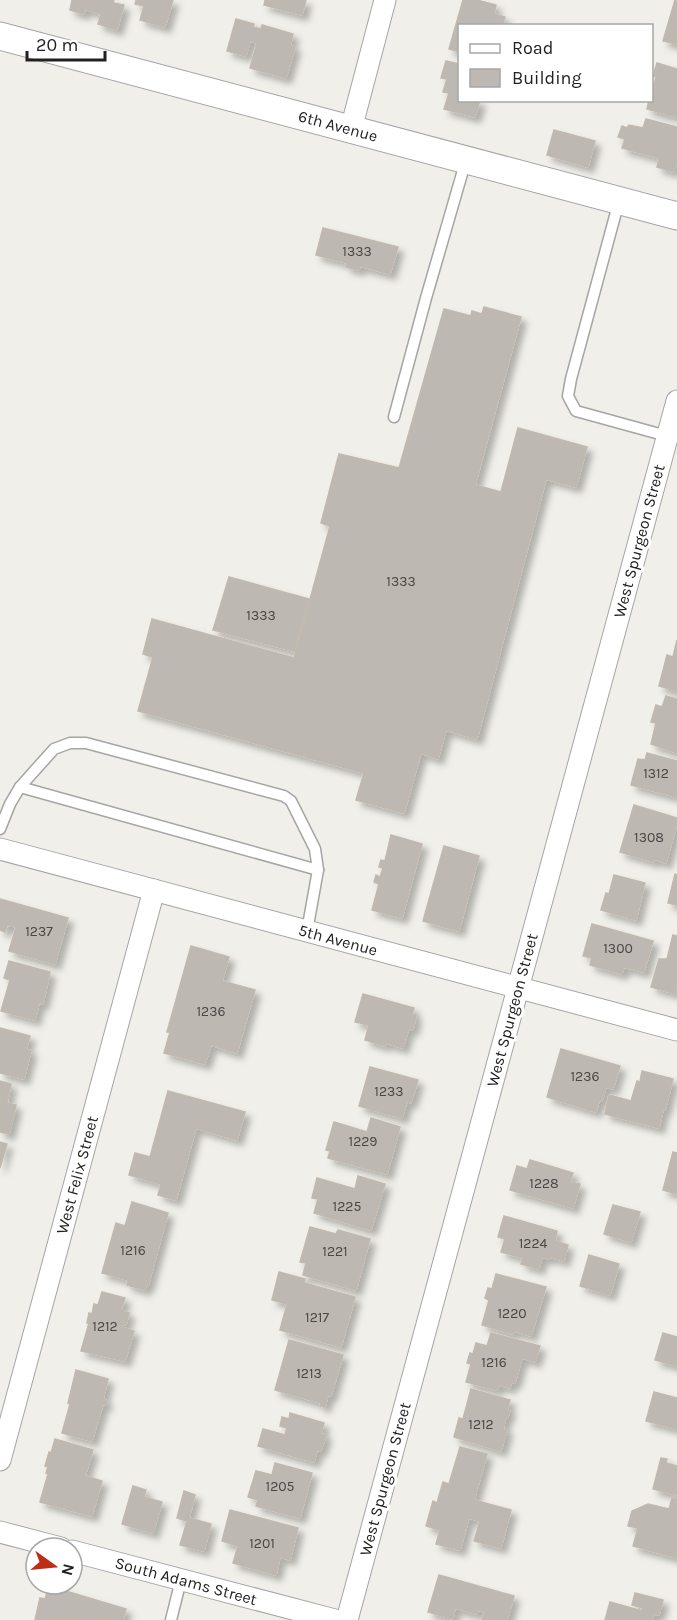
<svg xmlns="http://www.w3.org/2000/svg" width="677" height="1620" viewBox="0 0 677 1620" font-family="Karla,sans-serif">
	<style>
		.building { fill: #beb8b2; stroke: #c1b9ad; stroke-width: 1.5; filter: url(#shadow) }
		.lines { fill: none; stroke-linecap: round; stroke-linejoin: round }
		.service-casing { stroke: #a5a5a5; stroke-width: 13 }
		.minor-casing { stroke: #a5a5a5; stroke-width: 23 }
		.tertiary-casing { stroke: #a5a5a5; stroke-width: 29 }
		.service { stroke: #fff; stroke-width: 10 }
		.minor { stroke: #fff; stroke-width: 21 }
		.tertiary { stroke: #fff; stroke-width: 27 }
		.labels { text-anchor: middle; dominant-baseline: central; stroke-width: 6; stroke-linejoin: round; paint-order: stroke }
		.number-label { font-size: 14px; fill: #484745 }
		.street-label { font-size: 16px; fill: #212121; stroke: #fff }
	</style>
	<defs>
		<filter id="shadow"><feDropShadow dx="5.5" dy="5.5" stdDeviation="3" flood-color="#0004"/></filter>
	</defs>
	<rect width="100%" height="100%" fill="#f1efe9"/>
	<g class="building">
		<polygon points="72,0 114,0 113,3 124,5 117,30 98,24 101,14 85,9 84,14 70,10"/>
		<polygon points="136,0 173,0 165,27 140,20 144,6 135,4"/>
		<polygon points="265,0 306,0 302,15 264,5"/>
		<polygon points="463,0 477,0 496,5 494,14 505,17 502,26 460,26 460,52 449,49"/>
		<polygon points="675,0 677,0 677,44 663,41"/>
		<polygon points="236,19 254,24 253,27 261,29 262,25 293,34 290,46 295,47 286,78 250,68 257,43 250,41 246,56 227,51"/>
		<polygon points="446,61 460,64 460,100 480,100 475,117 444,109 449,93 443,92 447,79 441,78"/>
		<polygon points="657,63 677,69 677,117 647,109 649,100 652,100 652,92 656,77 653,76"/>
		<polygon points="646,119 677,127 677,162 674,172 657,167 659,158 622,148 625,139 618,137 622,126 627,128 629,125 643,128"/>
		<polygon points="554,130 595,141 588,167 547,155"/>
		<polygon points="323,228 398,247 390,274 360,266 359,270 346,267 347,263 316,255"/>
		<polygon points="484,307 521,317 475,485 501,492 518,428 587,447 576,487 546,479 477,739 446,730 438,759 421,753 404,813 356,800 364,773 138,711 153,657 143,654 152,619 294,658 330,526 321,523 339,454 399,468 444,309 471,316 472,311 482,314"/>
		<polygon points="229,577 309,599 294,651 213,630"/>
		<polygon points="677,640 677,691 659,686 667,655 673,657"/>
		<polygon points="666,696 677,699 677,753 651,744 656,723 651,722 656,705 662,707"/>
		<polygon points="647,753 677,761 677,797 631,785 638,759 645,760"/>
		<polygon points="634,805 677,818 677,823 666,863 654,859 654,862 620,852"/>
		<polygon points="391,835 422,844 402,918 372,910 379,884 374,882 376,875 380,877 383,868 379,867 381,860 385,861"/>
		<polygon points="444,846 479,856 459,931 423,921"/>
		<polygon points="675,874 677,875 677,905 668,903"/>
		<polygon points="614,875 645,883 636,920 601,910 606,893 609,894"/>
		<polygon points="0,899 68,918 55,964 9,951 16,927 7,925 5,932 0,930"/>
		<polygon points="592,924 653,941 644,972 624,967 622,974 590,965 592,958 583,956"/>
		<polygon points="673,935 677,936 676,994 651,987 659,959 667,959"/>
		<polygon points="191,946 229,957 222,981 255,990 237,1053 211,1045 205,1064 164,1053 170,1032 167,1032"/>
		<polygon points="9,961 50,972 43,1004 39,1003 35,1020 1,1011 10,980 4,978"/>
		<polygon points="363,994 414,1008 412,1014 416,1015 413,1030 409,1028 403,1048 385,1043 385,1046 365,1040 369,1025 355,1022"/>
		<polygon points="0,1028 30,1036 26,1049 31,1051 24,1079 0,1073"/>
		<polygon points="561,1049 620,1066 613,1089 606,1087 602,1101 599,1101 596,1112 547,1097"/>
		<polygon points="370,1067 418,1080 411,1103 407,1101 402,1118 359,1106"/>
		<polygon points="642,1071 673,1079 665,1110 663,1110 659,1128 605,1114 609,1095 631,1101 637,1081 640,1082"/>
		<polygon points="0,1081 11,1084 7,1103 16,1105 9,1134 0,1132"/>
		<polygon points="168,1091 245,1112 237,1140 196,1128 176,1200 158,1195 161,1184 129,1175 135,1153 150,1157"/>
		<polygon points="371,1118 400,1127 387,1174 328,1158 330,1151 326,1150 334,1122 367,1132"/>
		<polygon points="0,1142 7,1144 0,1168"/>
		<polygon points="673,1152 677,1153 677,1194 663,1190"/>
		<polygon points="530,1160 573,1173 570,1182 580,1184 573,1208 510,1190 517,1166 527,1169"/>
		<polygon points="358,1176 385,1184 371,1230 314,1213 318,1199 312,1198 317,1178 355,1189"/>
		<polygon points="132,1202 168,1213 148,1286 146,1285 145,1290 127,1285 128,1280 102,1273 116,1223 125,1226"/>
		<polygon points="613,1205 640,1212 631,1242 604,1234"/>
		<polygon points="504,1216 557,1231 555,1241 568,1245 564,1261 550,1257 549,1259 542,1257 539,1269 521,1264 523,1258 501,1252 505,1239 498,1237"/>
		<polygon points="310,1227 336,1234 338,1230 370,1239 356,1290 303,1275 306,1263 300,1262"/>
		<polygon points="589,1255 619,1264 610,1295 580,1286"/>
		<polygon points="279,1272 305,1279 304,1283 355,1297 341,1347 280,1330 287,1304 272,1300"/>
		<polygon points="496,1274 546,1287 531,1336 514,1331 513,1334 482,1325 489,1300 485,1298 488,1288 492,1289"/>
		<polygon points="102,1292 125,1298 121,1310 129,1313 126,1325 123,1324 121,1327 134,1331 125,1361 81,1351 89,1323 87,1323 89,1313 92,1314 94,1304 98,1305"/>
		<polygon points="491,1333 540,1346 535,1362 522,1358 515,1383 511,1383 510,1388 499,1385 497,1390 466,1382 471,1364 467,1363 470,1353 473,1354 476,1343 487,1346"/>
		<polygon points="663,1333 677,1337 677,1366 655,1360"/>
		<polygon points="289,1340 343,1355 331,1396 328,1395 325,1407 320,1406 321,1403 275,1390"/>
		<polygon points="76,1370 108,1379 103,1399 107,1401 106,1405 103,1404 92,1441 62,1433 70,1404 68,1403"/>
		<polygon points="471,1389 510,1400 507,1410 510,1410 508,1417 506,1417 503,1429 507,1430 501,1451 454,1437 459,1418 463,1419"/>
		<polygon points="654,1392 677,1398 677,1429 646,1421"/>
		<polygon points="290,1413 324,1423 321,1434 326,1435 321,1451 317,1450 314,1462 258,1446 263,1429 285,1435 287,1428 280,1426 282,1417 289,1419"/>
		<polygon points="55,1439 93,1450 85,1476 102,1481 92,1516 40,1502 48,1474 46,1473 48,1467 45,1466 49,1452 51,1453"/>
		<polygon points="460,1447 487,1454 474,1500 511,1510 501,1548 474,1541 480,1521 469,1518 460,1550 436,1544 440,1530 426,1526 433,1501 437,1503 443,1482 449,1484"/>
		<polygon points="661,1458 667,1459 666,1463 677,1466 677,1495 653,1489"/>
		<polygon points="275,1463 312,1473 300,1518 256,1506 258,1500 248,1497 256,1471 272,1475"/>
		<polygon points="133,1486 146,1490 144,1497 162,1502 153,1533 122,1524"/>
		<polygon points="184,1491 195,1495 189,1518 211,1524 204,1551 180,1545 187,1521 177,1518"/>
		<polygon points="672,1498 677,1499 677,1558 633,1546 638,1528 628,1526 632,1511 648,1504 669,1509"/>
		<polygon points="230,1510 298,1528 290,1560 280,1557 276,1575 233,1563 238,1546 222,1541"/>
		<polygon points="439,1575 514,1596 507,1620 482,1620 485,1612 478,1610 477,1614 455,1608 453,1619 428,1612"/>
		<polygon points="49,1586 126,1609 123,1620 75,1619 35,1620 40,1598 45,1599"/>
		<polygon points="635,1593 663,1600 659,1615 654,1614 652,1620 605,1620 610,1602 642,1611 643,1608 632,1605"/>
	</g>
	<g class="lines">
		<defs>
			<g id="service">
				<polyline points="619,201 571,379 568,396 576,411 667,436"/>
				<polyline points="394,417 426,298 466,160"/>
				<polyline points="20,787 318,870"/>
				<polyline points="0,829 10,804 20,787 54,749 70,743 86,743 284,796 291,801 315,849 318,870 307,931"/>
				<polyline points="171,1620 181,1580"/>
			</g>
			<g id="minor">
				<polyline points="351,129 385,0"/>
				<polyline points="0,849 677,1030"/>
				<polyline points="0,1460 154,890"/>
				<polyline points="0,1532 61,1548"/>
				<polyline points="72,1551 335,1620"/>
				<polyline points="347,1620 677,401"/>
			</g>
			<polyline id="tertiary" points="0,36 677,216"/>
		</defs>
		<use href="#service" class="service-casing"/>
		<use href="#minor" class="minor-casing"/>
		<use href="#tertiary" class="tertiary-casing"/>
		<use href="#service" class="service"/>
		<use href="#minor" class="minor"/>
		<use href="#tertiary" class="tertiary"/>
	</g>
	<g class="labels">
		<g class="number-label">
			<text x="357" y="251">1333</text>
			<text x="401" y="581">1333</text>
			<text x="261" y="615">1333</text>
			<text x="656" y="773">1312</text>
			<text x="649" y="837">1308</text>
			<text x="39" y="931">1237</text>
			<text x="618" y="948">1300</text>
			<text x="211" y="1011">1236</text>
			<text x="585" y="1076">1236</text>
			<text x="389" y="1091">1233</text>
			<text x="363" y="1141">1229</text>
			<text x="544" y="1183">1228</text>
			<text x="347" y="1206">1225</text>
			<text x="533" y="1243">1224</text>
			<text x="133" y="1250">1216</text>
			<text x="335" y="1251">1221</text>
			<text x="512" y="1313">1220</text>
			<text x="317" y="1317">1217</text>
			<text x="105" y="1326">1212</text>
			<text x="494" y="1362">1216</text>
			<text x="309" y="1373">1213</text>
			<text x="481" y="1424">1212</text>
			<text x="280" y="1486">1205</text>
			<text x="262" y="1543">1201</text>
		</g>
		<g class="street-label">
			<text transform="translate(338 126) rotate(15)">6th Avenue</text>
			<text transform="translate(639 541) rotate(-75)">West Spurgeon Street</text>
			<text transform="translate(338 940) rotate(15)">5th Avenue</text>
			<text transform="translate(512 1010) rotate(-75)">West Spurgeon Street</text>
			<text transform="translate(77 1175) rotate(-75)">West Felix Street</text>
			<text transform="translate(385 1479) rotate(-75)">West Spurgeon Street</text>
			<text transform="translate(186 1581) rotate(15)">South Adams Street</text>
		</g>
	</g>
	<rect x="458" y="24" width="195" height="78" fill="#ffffff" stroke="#a6a6a6" stroke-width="1.5"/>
	<rect x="470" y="44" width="30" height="9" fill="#ffffff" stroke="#a6a6a6" stroke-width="1.5"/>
	<text x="512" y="54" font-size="18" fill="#212121">Road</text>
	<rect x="470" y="69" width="30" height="18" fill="#beb8b2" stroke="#a6a6a6" stroke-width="1.5"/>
	<text x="512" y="84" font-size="18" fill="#212121">Building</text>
	<g transform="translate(54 1566) rotate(105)"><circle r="28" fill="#ffffff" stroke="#a6a6a6" stroke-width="1.5"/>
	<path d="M0-4.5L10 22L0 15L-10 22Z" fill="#be2d15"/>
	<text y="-9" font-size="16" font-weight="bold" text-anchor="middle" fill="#212121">N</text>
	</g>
	<path d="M27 51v9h78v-9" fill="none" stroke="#212121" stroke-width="3"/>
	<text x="36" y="51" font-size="18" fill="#212121" stroke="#ffffff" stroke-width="4.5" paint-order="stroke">20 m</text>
</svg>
